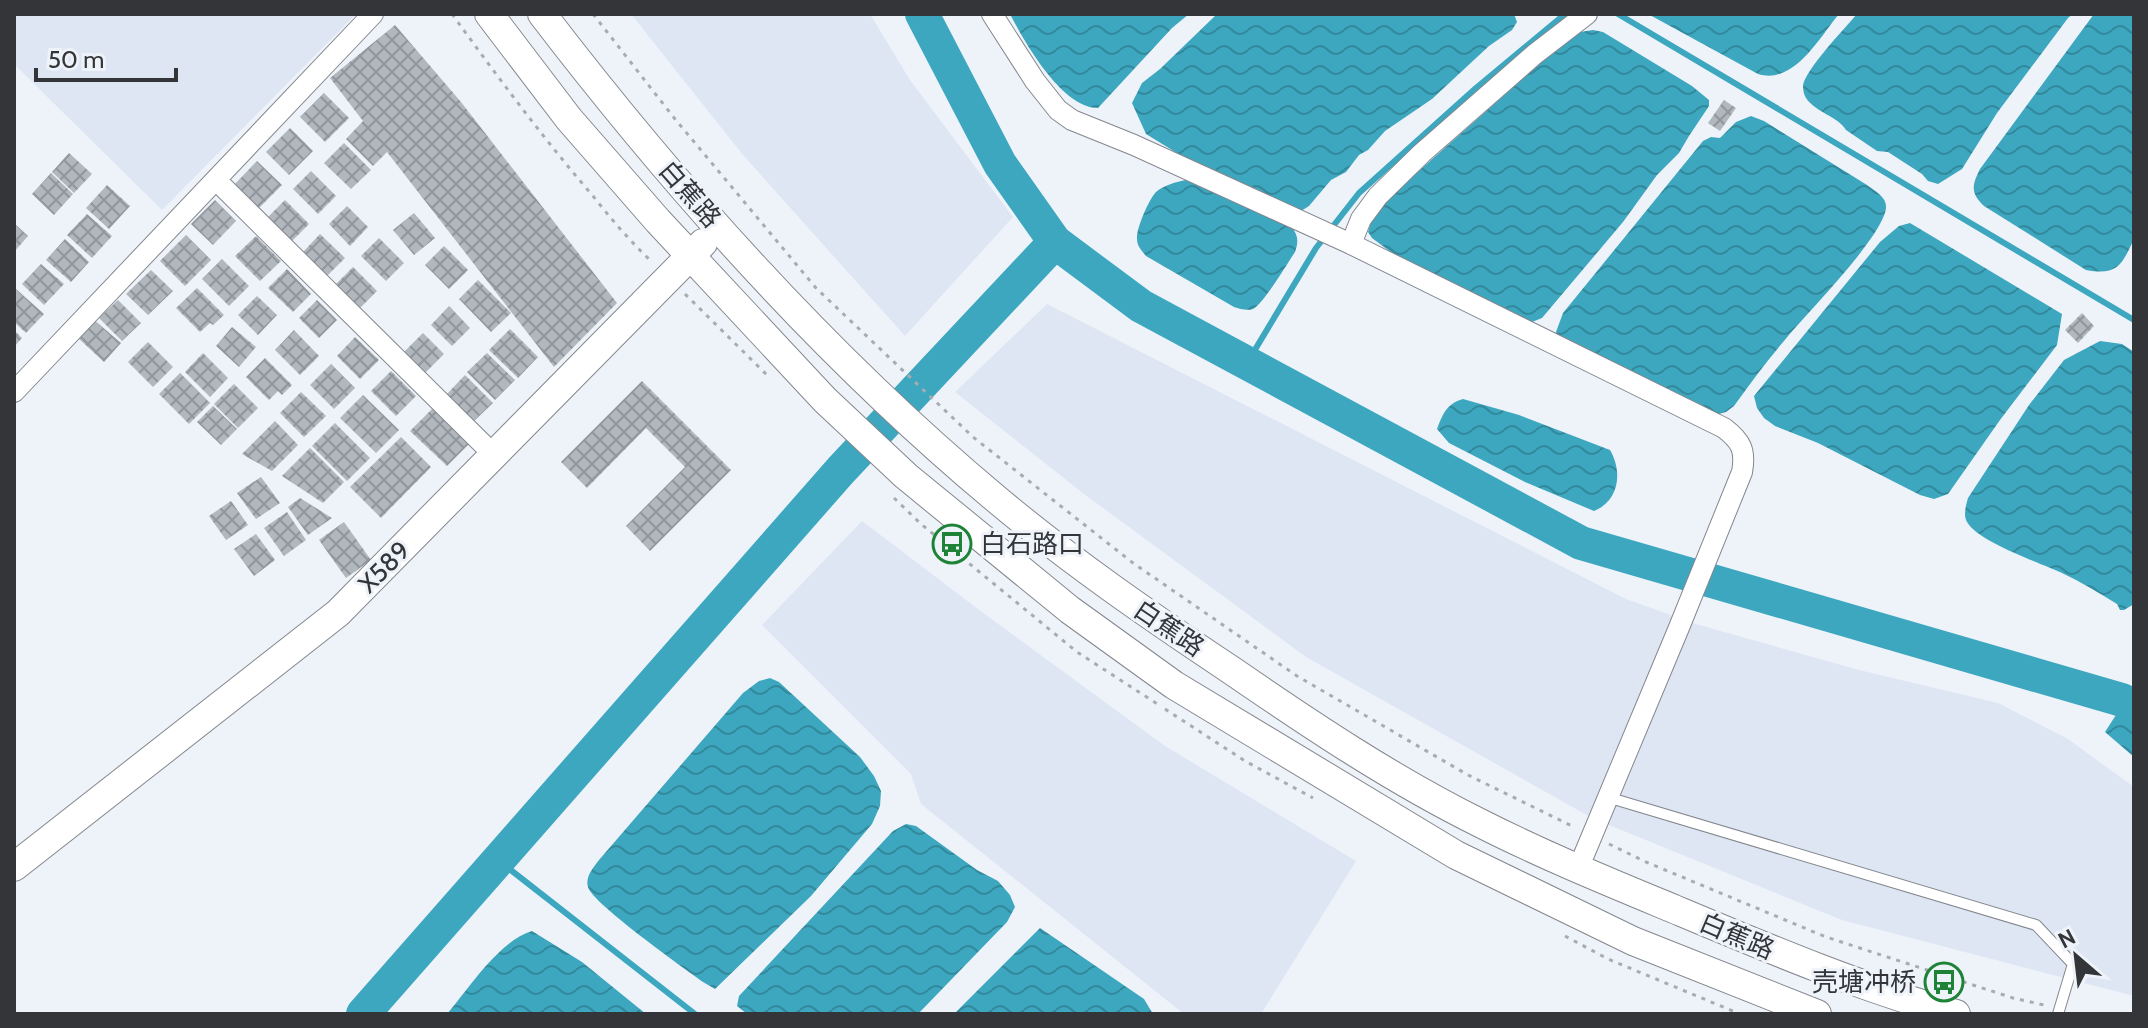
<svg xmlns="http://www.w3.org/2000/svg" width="2148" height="1028" viewBox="0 0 2148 1028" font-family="Cabin,'Noto Sans SC',sans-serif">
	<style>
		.built { fill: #dee6f4 }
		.water { fill: url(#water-waves) }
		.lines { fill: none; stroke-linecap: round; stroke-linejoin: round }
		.stream { stroke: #3ca7bf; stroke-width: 6 }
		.river { stroke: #3ca7bf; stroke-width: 34 }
		.building { fill: url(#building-cross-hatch) }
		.lane-casing { stroke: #84878e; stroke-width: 12 }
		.street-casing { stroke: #84878e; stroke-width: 22 }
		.secondary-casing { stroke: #84878e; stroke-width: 30 }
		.path { stroke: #a8acb2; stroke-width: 3; stroke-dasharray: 4 6; stroke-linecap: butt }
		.lane { stroke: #fff; stroke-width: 10 }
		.street { stroke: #fff; stroke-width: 20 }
		.secondary { stroke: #fff; stroke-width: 28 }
		.labels { text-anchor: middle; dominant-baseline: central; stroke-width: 6; stroke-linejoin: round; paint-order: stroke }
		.street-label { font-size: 26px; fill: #333538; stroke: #eef3fa }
		.poi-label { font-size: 26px; fill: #333538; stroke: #eef3fa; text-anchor: start }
	</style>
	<defs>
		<pattern id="water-waves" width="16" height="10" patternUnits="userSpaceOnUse" patternTransform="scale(2)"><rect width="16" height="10" fill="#3ca7bf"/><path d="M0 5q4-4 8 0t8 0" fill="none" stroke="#33899c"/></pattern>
		<pattern id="building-cross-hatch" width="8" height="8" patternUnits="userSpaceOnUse" patternTransform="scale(2)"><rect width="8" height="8" fill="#b0b8bd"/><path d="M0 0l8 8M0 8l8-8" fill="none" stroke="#90969b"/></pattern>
	</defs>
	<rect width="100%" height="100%" fill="#eef3fa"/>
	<g class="built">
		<polygon points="14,14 356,14 162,210 14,64"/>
		<polygon points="631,14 870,14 910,80 1013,217 905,336 743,155"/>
		<polygon points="1047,304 1626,599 1696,624 1859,670 1998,703 2068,739 2134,787 2134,996 1842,920 1592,818 1306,657 1084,494 955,392"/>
		<polygon points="862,521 986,615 1165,746 1356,861 1261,1014 1184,1014 921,804 911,774 762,625"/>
	</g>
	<g class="water">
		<path d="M1010,14H1189L1172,28L1098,108C1062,108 1025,43 1010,14Z"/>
		<polygon points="1217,14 1514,14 1517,22 1512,30 1489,46 1432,99 1385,131 1368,150 1359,155 1346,172 1331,180 1309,206 1301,211 1203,169 1146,134 1132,103 1142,83 1160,69"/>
		<path d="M1648,14H1839C1819,38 1794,85 1758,74Z"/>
		<path d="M1857,14H2073L2068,18L1997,113L1962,169L1938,184L1928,181L1922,174L1888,152L1877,151L1846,130C1838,116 1816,113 1806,98C1804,95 1803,90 1803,86C1804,71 1846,27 1857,14Z"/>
		<path d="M2094,14H2134V239C2122,265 2117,276 2086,270L1984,206C1970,193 1972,185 1980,169Z"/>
		<polygon points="1593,30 1603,32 1692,86 1709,100 1709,106 1689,136 1679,153 1657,175 1623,222 1542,318 1527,324 1392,253 1372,238 1368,232 1372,218 1385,201 1563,43 1580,32"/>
		<path d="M1751,116L1764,121L1867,185C1875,191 1887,197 1886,208C1883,237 1805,315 1784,341C1766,362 1750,384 1734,406L1726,412L1715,415L1561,341L1556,332L1563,313L1703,141L1711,137L1720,138L1736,122Z"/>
		<path d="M1186,180L1200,184L1291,226C1298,235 1299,241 1295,252C1287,264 1264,303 1253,309C1247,311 1240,309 1234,307L1146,256C1142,251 1137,246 1137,239C1136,229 1149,199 1156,192C1164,185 1176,182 1186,180Z"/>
		<polygon points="1910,223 2062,314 2057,345 2000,420 1948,494 1934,499 1920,495 1818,443 1775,426 1764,418 1757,408 1754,396 1880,242 1899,226"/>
		<path d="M2100,341L2122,344L2134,352V604L2124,610H2120L2117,604C2099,593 2081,582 2062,573C2041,563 1978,542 1967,522C1963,515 1966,505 1968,498L2029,405L2064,360Z"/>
		<path d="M1463,399L1519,415L1610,450C1623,472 1619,501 1594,511L1525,482L1449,443L1437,429C1443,414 1446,404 1463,399Z"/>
		<path d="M770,678L779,682L860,757L874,776L881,791L880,806L872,824L811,896L715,989L703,982C684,968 593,904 588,887C585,877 593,868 599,860L743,693L759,681Z"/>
		<polygon points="2134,687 2134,757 2105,732"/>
		<polygon points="906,824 916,826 977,870 998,881 1010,895 1015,907 1007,922 918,1014 747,1014 737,1006 739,996 893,831"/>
		<polygon points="1040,928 1144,999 1153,1014 954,1014"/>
		<path d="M532,931L582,962L646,1014H447C469,988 499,941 532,931Z"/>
	</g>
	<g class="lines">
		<g class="stream">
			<polyline points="1618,14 2134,320"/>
			<polyline points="1247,363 1316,248 1359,193 1476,88 1565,14"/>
			<polyline points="498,860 695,1014"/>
		</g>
		<g class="river">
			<polyline points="922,14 1000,164 1055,242 1141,306 1581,543 2122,700 2134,707"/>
			<polyline points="363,1014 841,470 1055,242"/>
		</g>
	</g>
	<g class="building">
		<polygon points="395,25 461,102 617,303 554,367 387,152 373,166 346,139 363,121 330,78"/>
		<polygon points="324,93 349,118 325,142 300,117"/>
		<polygon points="1724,100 1736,108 1720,131 1708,123"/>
		<polygon points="290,128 313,151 289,175 266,152"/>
		<polygon points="344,143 371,170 351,189 324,163"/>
		<polygon points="69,153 92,174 74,193 52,172"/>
		<polygon points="257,161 282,185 257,210 233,186"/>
		<polygon points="311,171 336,196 318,214 293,189"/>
		<polygon points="51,173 73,194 54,215 32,194"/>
		<polygon points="107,185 130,206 109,229 86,208"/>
		<polygon points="215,200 236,221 213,245 191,224"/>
		<polygon points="285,200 309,224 291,242 267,218"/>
		<polygon points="347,206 368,227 350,246 329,224"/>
		<polygon points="414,213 435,238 414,255 393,230"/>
		<polygon points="87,214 112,236 92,258 67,235"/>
		<polygon points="14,223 28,236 14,252"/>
		<polygon points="320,234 345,258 327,276 303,252"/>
		<polygon points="186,235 211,260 185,286 160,261"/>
		<polygon points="256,236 281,261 260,281 235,256"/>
		<polygon points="379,238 404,263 386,281 361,256"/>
		<polygon points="65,239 89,262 71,282 46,260"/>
		<polygon points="444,246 468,270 449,289 425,265"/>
		<polygon points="222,259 249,286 229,306 202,279"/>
		<polygon points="41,264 64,284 44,305 22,284"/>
		<polygon points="353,267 377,291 359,309 335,285"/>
		<polygon points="287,269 311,294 293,312 268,288"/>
		<polygon points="151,270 173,291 148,315 126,294"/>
		<polygon points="478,280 511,313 491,332 459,299"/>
		<polygon points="197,288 224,315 213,325 210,323 200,332 176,308"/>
		<polygon points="16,289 44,314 26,333 14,322 14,292"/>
		<polygon points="257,296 277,315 258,335 238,315"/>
		<polygon points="118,300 141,323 122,341 99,318"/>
		<polygon points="317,300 337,320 319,338 299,318"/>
		<polygon points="449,306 470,328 452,346 431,325"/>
		<polygon points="2082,313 2094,326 2078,343 2065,330"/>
		<polygon points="93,319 121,343 104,362 77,337"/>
		<polygon points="232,327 256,347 239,367 216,346"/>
		<polygon points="510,329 538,357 518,378 489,350"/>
		<polygon points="14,330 22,338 14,347"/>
		<polygon points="294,330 319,356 300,375 275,350"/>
		<polygon points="423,333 444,354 423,375 402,354"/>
		<polygon points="355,337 379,360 360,379 337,356"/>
		<polygon points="148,342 173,367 153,387 128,362"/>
		<polygon points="203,353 228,378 210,397 185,372"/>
		<polygon points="487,353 515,380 495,400 467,372"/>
		<polygon points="265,358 292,385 282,395 278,391 269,400 246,377"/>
		<polygon points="331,364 355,388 334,409 310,385"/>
		<polygon points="391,371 416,396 396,416 371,391"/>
		<polygon points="180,373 210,403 189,424 159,394"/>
		<polygon points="465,375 493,403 473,422 446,395"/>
		<polygon points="642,381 731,470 650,551 626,526 685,467 646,428 587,488 561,462"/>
		<polygon points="234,384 258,408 238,428 214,404"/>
		<polygon points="301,392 326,416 304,437 280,413"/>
		<polygon points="363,395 399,430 376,453 340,418"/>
		<polygon points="213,406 237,429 221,445 197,422"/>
		<polygon points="434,407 470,443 447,466 410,431"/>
		<polygon points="275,421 298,445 272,471 242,454"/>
		<polygon points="335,423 370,458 347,481 312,446"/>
		<polygon points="401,437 431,467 381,518 350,487"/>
		<polygon points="310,448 344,482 323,503 282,476"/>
		<polygon points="261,477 280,503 256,519 237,493"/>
		<polygon points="300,498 332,518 308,535 288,507"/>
		<polygon points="231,501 248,525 226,540 209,516"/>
		<polygon points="287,512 306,540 284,556 264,528"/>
		<polygon points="344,522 371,560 346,578 319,540"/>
		<polygon points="256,534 275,560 254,576 234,549"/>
	</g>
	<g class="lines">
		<defs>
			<polyline id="lane" points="1607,797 2036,925 2073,964 2058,1014"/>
			<g id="street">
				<path d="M992,14L1035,81L1058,110L1072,120L1134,145L1351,244L1724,428C1741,441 1746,450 1742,472L1678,630L1578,869"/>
				<polyline points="216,180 494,455"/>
				<polyline points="1351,244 1361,219 1378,196 1422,153 1535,54 1587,14"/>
				<polyline points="14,392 373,14"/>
			</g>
			<g id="secondary">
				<polyline points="489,14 569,119 658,221 825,400 906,476 1070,610 1174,685 1456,855 1633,941 1817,1014"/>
				<path d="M542,14C676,189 825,356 995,498C1070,561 1150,616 1231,670C1311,725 1393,780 1480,823C1543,855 1609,882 1674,909C1767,948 1859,987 1956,1014"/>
				<polyline points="14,867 338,613 703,243"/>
			</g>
		</defs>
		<use href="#lane" class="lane-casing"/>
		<use href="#street" class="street-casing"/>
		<use href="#secondary" class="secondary-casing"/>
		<g class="path">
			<path d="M452,14C497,76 543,138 593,196C611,219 630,241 651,261"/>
			<polyline points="593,14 675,119 816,288 973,437 1133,563 1297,676 1468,775 1574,827"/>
			<polyline points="685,294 768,376"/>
			<polyline points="894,498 921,524 1077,652 1159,705"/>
			<polyline points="1165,709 1245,761 1313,798"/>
			<polyline points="1609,844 1646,862 1826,937 2013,998 2044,1005"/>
			<polyline points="1565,936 1608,959 1740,1014"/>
		</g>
		<use href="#lane" class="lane"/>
		<use href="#street" class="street"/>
		<use href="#secondary" class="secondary"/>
	</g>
	<defs>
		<symbol id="bus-ring" viewBox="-11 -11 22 22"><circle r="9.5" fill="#eef3fa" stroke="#1f8337" stroke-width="1.5"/><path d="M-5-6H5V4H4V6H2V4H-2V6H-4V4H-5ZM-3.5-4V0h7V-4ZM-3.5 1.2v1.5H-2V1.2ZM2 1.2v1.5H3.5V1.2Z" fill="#1f8337"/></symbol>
	</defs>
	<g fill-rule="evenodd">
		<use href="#bus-ring" x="930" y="522" width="44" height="44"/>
		<use href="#bus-ring" x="1922" y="960" width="44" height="44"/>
	</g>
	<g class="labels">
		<g class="street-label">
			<text transform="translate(690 194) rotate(49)">白蕉路</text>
			<text transform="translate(384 567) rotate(-45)">X589</text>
			<text transform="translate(1169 628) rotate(34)">白蕉路</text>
			<text transform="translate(1737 936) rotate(23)">白蕉路</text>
		</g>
		<g class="poi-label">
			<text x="980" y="544">白石路口</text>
			<text x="1916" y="982" text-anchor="end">壳塘冲桥</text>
		</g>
	</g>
	<rect width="2148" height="1028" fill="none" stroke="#333538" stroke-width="32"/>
	<g transform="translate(2076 956) rotate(332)" stroke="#eef3fa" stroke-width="6" paint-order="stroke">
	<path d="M0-6L14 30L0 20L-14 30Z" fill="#333538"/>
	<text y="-12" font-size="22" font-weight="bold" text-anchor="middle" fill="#333538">N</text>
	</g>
	<path d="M36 68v12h140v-12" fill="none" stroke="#333538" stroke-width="4"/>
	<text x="48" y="68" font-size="24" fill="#333538" stroke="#eef3fa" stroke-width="6" paint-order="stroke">50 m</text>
</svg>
